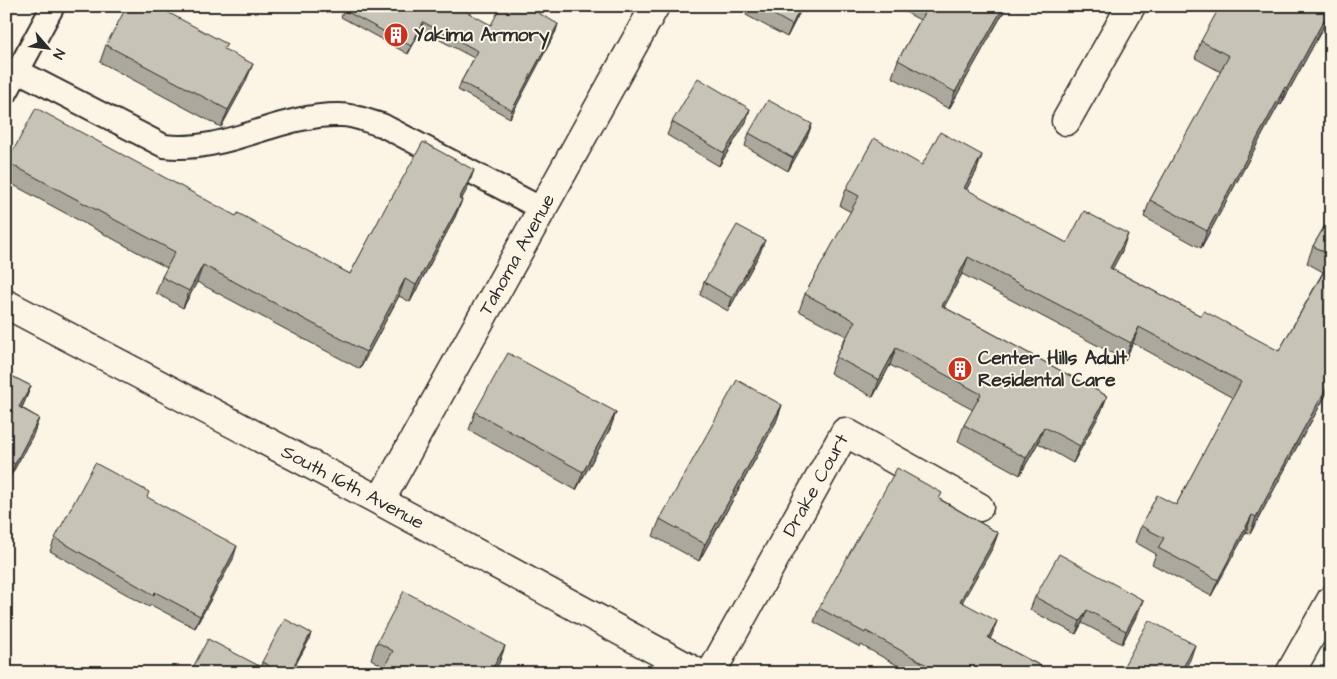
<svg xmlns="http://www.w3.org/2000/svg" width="1337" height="679" viewBox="0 0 1337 679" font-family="'Architects Daughter',sans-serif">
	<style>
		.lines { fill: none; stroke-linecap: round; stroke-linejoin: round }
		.service-casing { stroke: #2b2b2b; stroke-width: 26 }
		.minor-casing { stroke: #2b2b2b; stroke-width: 31 }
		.primary-casing { stroke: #2b2b2b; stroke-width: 31 }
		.service { stroke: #fcf5e5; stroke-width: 22 }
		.minor { stroke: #fcf5e5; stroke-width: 28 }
		.primary { stroke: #fcf5e5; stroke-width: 28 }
		.wall { fill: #aca89d; stroke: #2b2b2b }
		.shaded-wall { fill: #8c8880; stroke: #2b2b2b }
		.building { fill: #c8c3b7; stroke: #2b2b2b }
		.labels { text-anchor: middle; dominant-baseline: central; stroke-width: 4; stroke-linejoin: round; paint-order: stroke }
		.poi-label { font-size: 19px; font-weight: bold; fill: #2b2b2b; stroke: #fcf5e5; text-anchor: start }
		.street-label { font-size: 19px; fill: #2b2b2b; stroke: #fcf5e5 }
	</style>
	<rect width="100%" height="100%" fill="#fcf5e5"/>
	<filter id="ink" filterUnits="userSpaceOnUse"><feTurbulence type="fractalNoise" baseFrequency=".02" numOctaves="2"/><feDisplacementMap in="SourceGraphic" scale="10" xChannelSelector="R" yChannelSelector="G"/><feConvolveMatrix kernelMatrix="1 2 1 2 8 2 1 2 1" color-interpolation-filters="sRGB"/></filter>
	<g filter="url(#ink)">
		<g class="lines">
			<defs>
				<g id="service">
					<path d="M18,71L164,146C225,154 280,113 341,115C355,115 369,122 382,125L542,209"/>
					<polyline points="6,93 53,6"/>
				</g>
				<g id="minor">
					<polyline points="1066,121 1131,6"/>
					<path id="s1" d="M380,501L655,6"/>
					<path id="s2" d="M711,673L845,432L979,507"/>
					<polyline points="1290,673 1331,600"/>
				</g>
				<g id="primary">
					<path id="s3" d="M6,304L380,501L698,673"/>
				</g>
			</defs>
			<use href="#service" class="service-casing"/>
			<use href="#minor" class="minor-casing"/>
			<use href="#primary" class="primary-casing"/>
			<use href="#service" class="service"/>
			<use href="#minor" class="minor"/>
			<use href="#primary" class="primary"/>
		</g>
		<g class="wall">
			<polygon points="749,6 803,6 787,37 746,15"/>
			<polygon points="894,6 1007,6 949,109 892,77 898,60 920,20"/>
			<polygon points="1331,6 1331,13 1281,105 1279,104 1201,248 1144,217 1150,200 1221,72 1195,58 1201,41"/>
			<polygon points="344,10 491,25 556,31 510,118 458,90 461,82 474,58 421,30 408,54 341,17"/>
			<polygon points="106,45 246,81 221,127 100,62"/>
			<polygon points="672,122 746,122 719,166 667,135"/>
			<polygon points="812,124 807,137 788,171 745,146 749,133"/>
			<polygon points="982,155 976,172 966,190 1067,243 1122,251 1112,269 1201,316 1279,351 1323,272 1307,263 1313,246 1331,215 1331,386 1298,445 1250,534 1246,532 1211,596 1152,564 1156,554 1135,542 1141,526 1176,505 1233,398 1133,343 1125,360 962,274 944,307 1107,396 1101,412 1073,463 1038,443 1020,475 958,441 964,425 973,410 890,365 873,397 830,373 836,357 846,336 799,311 805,294 851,212 840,206 846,189 922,165"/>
			<polygon points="7,162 236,216 350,274 391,199 468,187 461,200 462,200 455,217 410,302 399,296 360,369 197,282 183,308 156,293 162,277 167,268 6,181 6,165"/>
			<polygon points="760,253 728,311 700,295 704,282"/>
			<polygon points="6,373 31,386 22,408 39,418 33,435 8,481 6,480"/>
			<polygon points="782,405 776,422 699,561 653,536 660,519"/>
			<polygon points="475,412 616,412 610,429 576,490 469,430"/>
			<polygon points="147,498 233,559 195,628 151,605 149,607 50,551 55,538"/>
			<polygon points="940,499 998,533 993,547 962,602 992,635 990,639 1054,673 911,673 861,645 860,647 814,622 819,608"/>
			<polygon points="1035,597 1143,600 1138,613 1122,644 1082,623 1076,634 1030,610"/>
			<polygon points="309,640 291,673 267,673 262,670 261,667 262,662"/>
			<polygon points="377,642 505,646 499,663 493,673 382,673 384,667 371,659"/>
		</g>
		<g class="shaded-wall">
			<polygon points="801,6 803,6 787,37 792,25"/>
			<polygon points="1004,6 1007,6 949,109 955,92"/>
			<polygon points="1331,7 1331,13 1281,105 1287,88"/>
			<polygon points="423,22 421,30 408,54 411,46"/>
			<polygon points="558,24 556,31 510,118 512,110"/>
			<polygon points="253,64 246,81 221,127 228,110"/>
			<polygon points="1285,87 1279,104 1201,248 1207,231"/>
			<polygon points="750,109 746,122 719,166 724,153"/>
			<polygon points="812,124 807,137 788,171 793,158"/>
			<polygon points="982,155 976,172 958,205 964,188"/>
			<polygon points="474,170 468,187 453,216 459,199"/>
			<polygon points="462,200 455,217 410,302 416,285"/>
			<polygon points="1128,234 1122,251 1104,285 1110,268"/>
			<polygon points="765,240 760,253 728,311 732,298"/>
			<polygon points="968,257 962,274 936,322 942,306"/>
			<polygon points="203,265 197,282 183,308 189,291"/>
			<polygon points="405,279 399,296 360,369 366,352"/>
			<polygon points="1139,327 1133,343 1125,360 1131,343"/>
			<polygon points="896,348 890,365 873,397 879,380"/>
			<polygon points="1331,380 1331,386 1298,445 1250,534 1256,517 1304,428"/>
			<polygon points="31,386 24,403 13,424 19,407"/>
			<polygon points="1107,396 1101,412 1073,463 1080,446"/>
			<polygon points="782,405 776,422 699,561 705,544"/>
			<polygon points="616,412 610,429 576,490 583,472"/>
			<polygon points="39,418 33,435 8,481 15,464"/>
			<polygon points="1044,427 1038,443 1020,475 1026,458"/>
			<polygon points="1252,515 1246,532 1211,596 1218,580"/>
			<polygon points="998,533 993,547 955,615 960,601"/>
			<polygon points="237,546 233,559 195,628 200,616"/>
			<polygon points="1143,600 1138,613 1122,644 1126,631"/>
			<polygon points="1087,610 1082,623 1076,634 1080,621"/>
			<polygon points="997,621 992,635 982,652 988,638"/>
			<polygon points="311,633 309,640 291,673 290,673"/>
			<polygon points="1195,645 1190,660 1183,673 1180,673"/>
			<polygon points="505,646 499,663 493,673 490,673"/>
		</g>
		<g class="building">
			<polygon points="127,6 156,6 227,44 224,49 253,64 228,110 106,45"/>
			<polygon points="346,6 456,6 491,25 501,6 526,6 558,24 512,110 461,82 478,51 423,22 411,46 344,10"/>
			<polygon points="758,6 801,6 792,25"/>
			<polygon points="928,6 1004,6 955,92 898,60"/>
			<polygon points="1220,6 1331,6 1331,7 1287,88 1285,87 1207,231 1150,200 1229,56 1201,41"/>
			<polygon points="698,78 750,109 724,153 672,122"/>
			<polygon points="768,100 812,124 793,158 749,133"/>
			<polygon points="36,108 236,216 238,213 350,274 390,199 391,199 423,142 474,170 459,199 462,200 416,285 405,279 366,352 203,265 189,291 162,277 175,252 7,162"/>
			<polygon points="940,132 982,155 964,188 1067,243 1084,211 1128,234 1110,268 1201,316 1204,311 1279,351 1331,259 1331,380 1304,428 1256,517 1252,515 1218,580 1158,548 1164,538 1141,526 1157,495 1176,505 1241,382 1139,327 1131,343 968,257 942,306 1107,396 1080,446 1044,427 1026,458 964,425 981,394 896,348 879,380 836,357 855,321 805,294 859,196 846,189 874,138 922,165"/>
			<polygon points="1331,215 1331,256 1313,246"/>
			<polygon points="737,225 765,240 732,298 704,282"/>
			<polygon points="508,353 616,412 583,472 475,412"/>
			<polygon points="6,373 31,386 19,407 39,418 15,464 6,459"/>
			<polygon points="737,380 782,405 705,544 660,519"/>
			<polygon points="95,463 149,492 147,497 237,546 200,616 155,592 154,595 55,538"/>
			<polygon points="897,468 942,493 939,499 998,533 960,601 997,621 988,638 1054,673 941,673 866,631 865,633 819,608"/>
			<polygon points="1059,554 1143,600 1126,631 1087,610 1080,621 1035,597"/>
			<polygon points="404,591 505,646 490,673 449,673 442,669 440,673 394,673 384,667 393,651 377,642"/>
			<polygon points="285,619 311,633 290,673 283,673 262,662"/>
			<polygon points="1149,620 1195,645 1180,673 1120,673"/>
			<polygon points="208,639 263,668 260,673 190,673"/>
			<polygon points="6,669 13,673 6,673"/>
		</g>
	</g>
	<defs>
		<symbol id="building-disc" viewBox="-11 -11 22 22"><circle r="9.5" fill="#c8321e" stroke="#fcf5e5"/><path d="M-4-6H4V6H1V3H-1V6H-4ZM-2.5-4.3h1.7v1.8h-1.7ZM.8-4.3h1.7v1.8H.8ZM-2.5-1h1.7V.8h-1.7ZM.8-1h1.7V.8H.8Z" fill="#fff"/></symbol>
	</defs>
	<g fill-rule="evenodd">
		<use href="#building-disc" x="382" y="21" width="28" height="28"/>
		<use href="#building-disc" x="946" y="355" width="28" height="28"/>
	</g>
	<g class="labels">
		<g class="poi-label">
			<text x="414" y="35">Yakima Armory</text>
			<text x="978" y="358">Center Hills Adult<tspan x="978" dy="22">Residental Care</tspan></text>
		</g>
		<g class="street-label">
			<text stroke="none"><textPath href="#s1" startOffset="282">Tahoma Avenue</textPath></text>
			<text stroke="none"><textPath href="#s3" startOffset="392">South 16th Avenue</textPath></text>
			<text stroke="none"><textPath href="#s2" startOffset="215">Drake Court</textPath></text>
		</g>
	</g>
	<rect width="1337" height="679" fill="none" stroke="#fcf5e5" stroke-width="25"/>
	<rect x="12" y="12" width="1312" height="654" fill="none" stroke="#2b2b2b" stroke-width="2" filter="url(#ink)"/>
	<g transform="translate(48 48) rotate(118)" stroke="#fcf5e5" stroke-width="4" paint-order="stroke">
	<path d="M0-4L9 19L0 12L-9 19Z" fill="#2b2b2b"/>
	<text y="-8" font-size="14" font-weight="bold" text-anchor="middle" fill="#2b2b2b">N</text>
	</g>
</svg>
